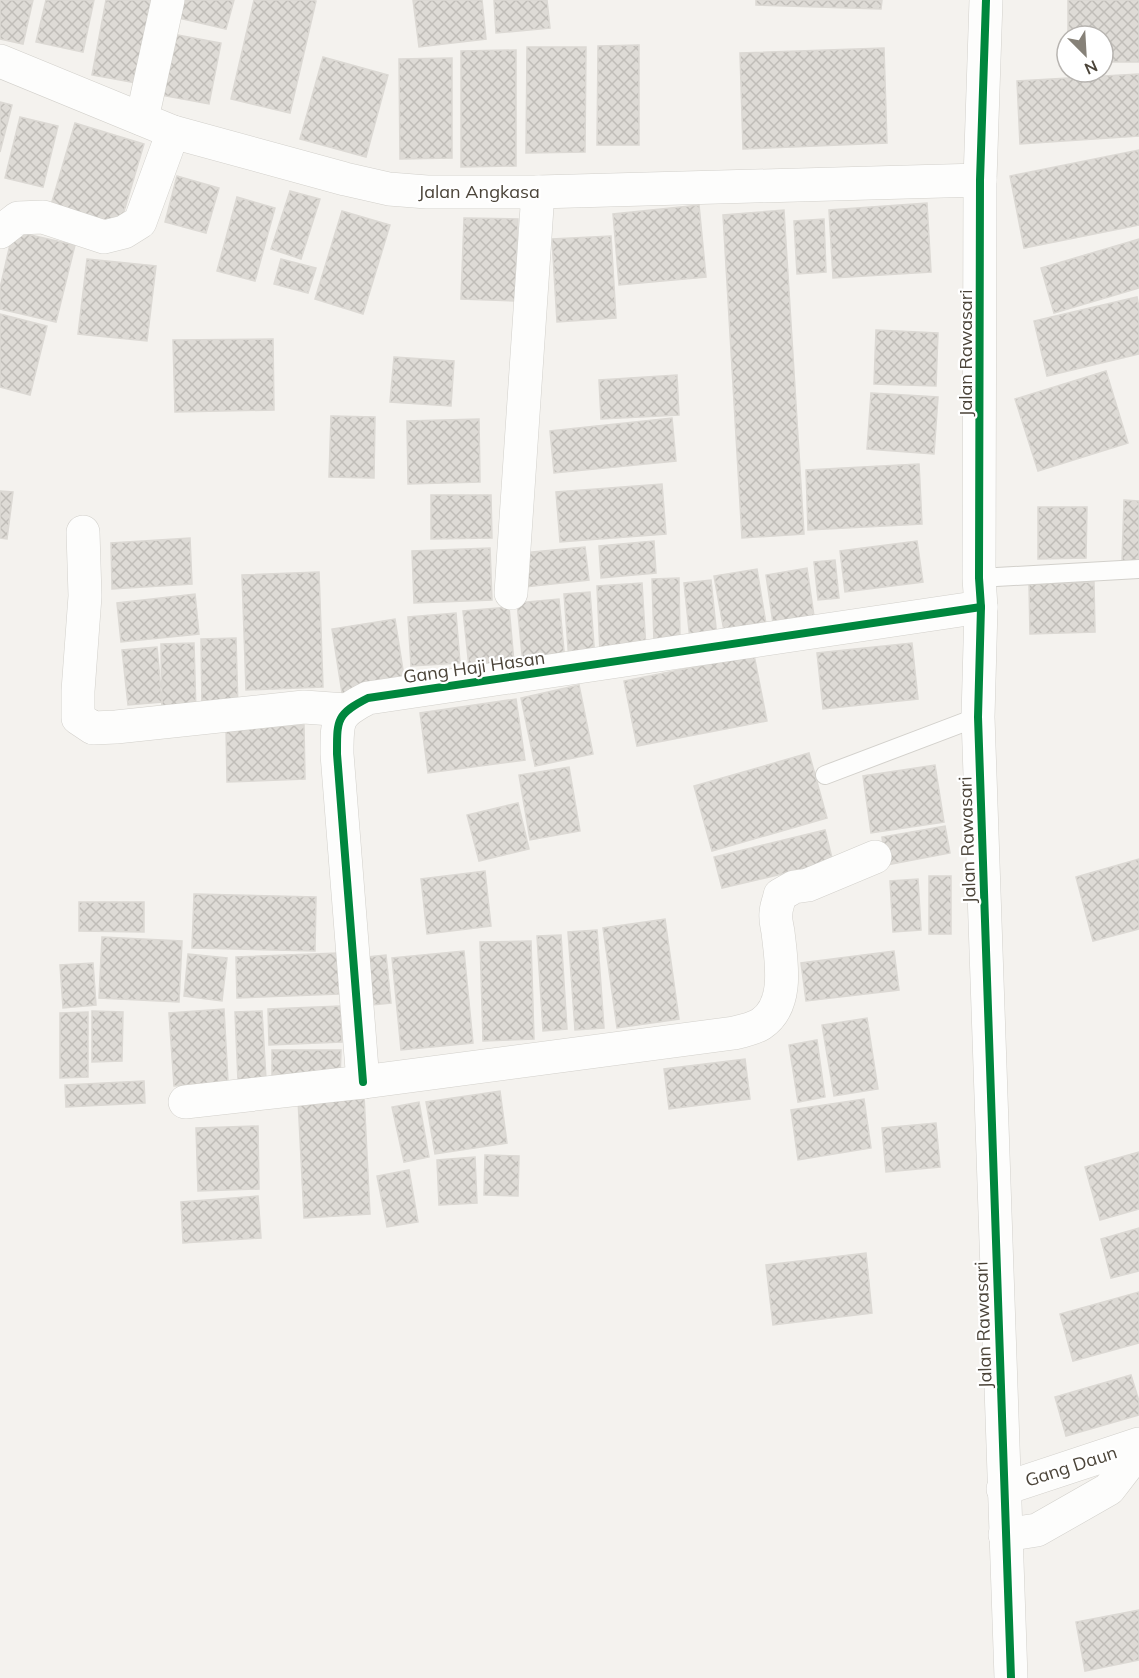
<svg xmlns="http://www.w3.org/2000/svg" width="1139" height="1678" viewBox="0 0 1139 1678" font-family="Mulish,sans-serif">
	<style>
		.building { fill: url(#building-cross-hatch); stroke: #dcd9d4; stroke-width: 1.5 }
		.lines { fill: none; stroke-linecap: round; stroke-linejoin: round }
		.lane-casing { stroke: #d2d0cb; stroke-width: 20 }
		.street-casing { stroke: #d2d0cb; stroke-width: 34 }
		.lane { stroke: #fdfdfc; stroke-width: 18 }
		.street { stroke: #fdfdfc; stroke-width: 33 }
		.cycleway-casing { stroke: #fff; stroke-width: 11 }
		.cycleway { stroke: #00873e; stroke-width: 8 }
		.labels { text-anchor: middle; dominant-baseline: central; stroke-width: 4.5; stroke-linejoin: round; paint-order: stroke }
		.street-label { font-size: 18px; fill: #4b4439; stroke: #fff }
	</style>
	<defs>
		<pattern id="building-cross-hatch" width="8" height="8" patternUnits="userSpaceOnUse" patternTransform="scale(1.5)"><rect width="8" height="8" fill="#dedbd6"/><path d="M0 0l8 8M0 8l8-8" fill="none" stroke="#c0bdb8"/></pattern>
	</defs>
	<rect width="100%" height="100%" fill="#f4f2ee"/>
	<g class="building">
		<polygon points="0,0 33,0 23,44 0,39"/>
		<polygon points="46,0 94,0 83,52 36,42"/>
		<polygon points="106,0 157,0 141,84 92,75"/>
		<polygon points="174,0 234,0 226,29 170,16"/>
		<polygon points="254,0 310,0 316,1 290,113 231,99"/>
		<polygon points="413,0 482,0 486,39 419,47"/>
		<polygon points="494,0 547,0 550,28 496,33"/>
		<polygon points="756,0 882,0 881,9 756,5"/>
		<polygon points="1068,0 1139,0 1139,62 1103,62 1103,36 1068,36"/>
		<polygon points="167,33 221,43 209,104 155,94"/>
		<polygon points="639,45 639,145 597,145 598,46"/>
		<polygon points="527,47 586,47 585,152 526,153"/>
		<polygon points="884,48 887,143 743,149 740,53"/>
		<polygon points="516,50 516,166 461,167 461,51"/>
		<polygon points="323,57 388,75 366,157 300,139"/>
		<polygon points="452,58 452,158 400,159 399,59"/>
		<polygon points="1139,74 1139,136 1020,144 1017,81"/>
		<polygon points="0,102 12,105 0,152"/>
		<polygon points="20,117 58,126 43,187 5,178"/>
		<polygon points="75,123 144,144 120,225 51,205"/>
		<polygon points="1139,150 1139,225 1024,248 1010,176"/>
		<polygon points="177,176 219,188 206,233 165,222"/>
		<polygon points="290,191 320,199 301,259 271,249"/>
		<polygon points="237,197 275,208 255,281 217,271"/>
		<polygon points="927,203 931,272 833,278 829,210"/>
		<polygon points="699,205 706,277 619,285 613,214"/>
		<polygon points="784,210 804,534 742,538 723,215"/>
		<polygon points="342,211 390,225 363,314 315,299"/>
		<polygon points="464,218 518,219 515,301 461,299"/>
		<polygon points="824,219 826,272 797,274 794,221"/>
		<polygon points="13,231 75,245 56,322 0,309 0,288"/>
		<polygon points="611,236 616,318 557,322 552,239"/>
		<polygon points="1139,239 1139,288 1054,313 1041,268"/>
		<polygon points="87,259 156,266 147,341 78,334"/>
		<polygon points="281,259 316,268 308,293 274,284"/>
		<polygon points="1137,297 1139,307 1139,354 1047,376 1034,321"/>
		<polygon points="0,314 47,326 30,395 0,387"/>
		<polygon points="876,330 938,333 936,386 874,384"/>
		<polygon points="273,339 274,410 175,412 173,340"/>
		<polygon points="394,357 454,361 451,406 390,402"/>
		<polygon points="1106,371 1128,443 1038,471 1015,399"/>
		<polygon points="677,375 679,415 601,419 599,380"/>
		<polygon points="871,393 938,397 934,454 867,449"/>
		<polygon points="331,416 375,417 374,478 329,477"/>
		<polygon points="672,418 676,461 554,473 550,431"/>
		<polygon points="479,419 480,482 408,484 407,421"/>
		<polygon points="919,464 922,524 808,530 806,470"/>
		<polygon points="662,484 666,534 560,542 556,492"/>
		<polygon points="0,491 13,492 7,539 0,538"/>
		<polygon points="431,495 491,495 492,538 431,539"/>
		<polygon points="1124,500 1139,501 1139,561 1122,561"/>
		<polygon points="1038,507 1087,507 1086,558 1038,559"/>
		<polygon points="190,538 192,584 112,589 111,543"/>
		<polygon points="654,541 656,573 601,578 599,546"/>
		<polygon points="917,541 923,582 845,592 840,551"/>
		<polygon points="585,547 589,580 525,587 522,553"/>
		<polygon points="490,548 492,600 414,603 412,551"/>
		<polygon points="835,560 839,598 818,600 814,562"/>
		<polygon points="807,568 815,623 774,630 766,575"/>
		<polygon points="757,569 766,624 724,631 714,576"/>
		<polygon points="319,572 323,687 246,690 242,575"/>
		<polygon points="679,578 680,640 654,642 652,579"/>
		<polygon points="711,580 717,637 690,640 684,583"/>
		<polygon points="1094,582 1095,632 1030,634 1029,584"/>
		<polygon points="642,583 646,649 600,652 597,586"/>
		<polygon points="590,592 595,659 569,661 564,594"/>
		<polygon points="195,594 199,634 121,642 117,603"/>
		<polygon points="559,599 565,661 523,665 517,603"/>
		<polygon points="509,607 514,662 469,667 463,611"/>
		<polygon points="456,613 460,663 411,666 408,617"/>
		<polygon points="395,619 405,683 342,693 332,629"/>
		<polygon points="236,638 238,709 202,709 201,639"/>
		<polygon points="194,643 196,713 162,714 161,644"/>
		<polygon points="912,643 918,699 823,709 817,653"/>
		<polygon points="157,647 162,702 128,705 122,650"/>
		<polygon points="754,655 767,721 637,746 624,681"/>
		<polygon points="579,685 593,754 535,766 521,698"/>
		<polygon points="516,699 525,760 428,773 420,713"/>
		<polygon points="304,725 305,779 227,782 226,727"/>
		<polygon points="809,753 827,818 712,851 694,786"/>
		<polygon points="935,765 944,822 871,833 863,776"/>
		<polygon points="569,767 580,831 530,840 519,775"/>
		<polygon points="518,803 529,849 479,861 467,815"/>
		<polygon points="945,826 950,853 886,865 882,837"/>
		<polygon points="825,830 833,862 722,888 714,857"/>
		<polygon points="1139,859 1139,929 1093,941 1076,877"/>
		<polygon points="485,871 491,926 427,934 421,879"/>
		<rect x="929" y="876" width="22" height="58"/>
		<polygon points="918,879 921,930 893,932 890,881"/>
		<polygon points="194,894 316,897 315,951 192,948"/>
		<polygon points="79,902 144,902 144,932 79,931"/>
		<polygon points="665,919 679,1019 617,1028 603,928"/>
		<polygon points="597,930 604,1028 575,1030 568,932"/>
		<polygon points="561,935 567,1029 543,1031 537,936"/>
		<polygon points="102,937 182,941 179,1002 99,998"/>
		<polygon points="531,941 534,1039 483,1041 480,942"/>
		<polygon points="464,951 473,1043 401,1050 392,958"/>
		<polygon points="894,951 899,990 806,1001 801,963"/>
		<polygon points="338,953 339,994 237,998 236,957"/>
		<polygon points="188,954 227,958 222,1001 184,996"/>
		<polygon points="386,955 391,1003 372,1005 367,957"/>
		<polygon points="93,963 96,1005 63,1008 60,965"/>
		<polygon points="341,1006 342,1042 269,1045 268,1009"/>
		<polygon points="224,1009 228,1082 174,1086 169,1013"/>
		<polygon points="92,1011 123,1012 122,1061 92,1062"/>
		<polygon points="262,1011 266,1079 238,1081 235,1012"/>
		<polygon points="88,1012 88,1077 60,1078 60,1013"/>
		<polygon points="867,1018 878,1089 834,1096 822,1025"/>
		<polygon points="817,1040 825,1097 798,1102 789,1045"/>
		<polygon points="272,1050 341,1050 340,1080 272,1080"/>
		<polygon points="745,1059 750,1099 669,1109 664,1069"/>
		<polygon points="144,1081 145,1103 66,1107 65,1085"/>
		<polygon points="500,1091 507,1143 435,1154 426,1102"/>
		<polygon points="364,1095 370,1214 304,1218 298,1099"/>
		<polygon points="864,1099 871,1148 798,1160 791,1110"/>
		<polygon points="419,1102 429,1157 404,1162 392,1107"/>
		<polygon points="936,1123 940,1167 886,1172 882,1128"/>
		<polygon points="258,1126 259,1189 198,1191 196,1128"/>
		<polygon points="1139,1152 1139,1209 1100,1220 1085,1167"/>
		<polygon points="485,1155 519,1156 518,1196 484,1195"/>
		<polygon points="475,1157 477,1203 439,1205 437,1160"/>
		<polygon points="409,1170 418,1222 387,1227 377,1176"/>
		<polygon points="258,1196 261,1238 183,1243 181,1202"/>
		<polygon points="1139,1228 1139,1271 1111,1278 1101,1239"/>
		<polygon points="866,1253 872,1313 773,1325 766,1265"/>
		<polygon points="1139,1292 1139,1343 1073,1361 1060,1314"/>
		<polygon points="1131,1375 1139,1401 1139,1415 1066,1436 1055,1397"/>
		<polygon points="1139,1610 1139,1660 1085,1671 1076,1622"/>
	</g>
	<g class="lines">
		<defs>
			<g id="lane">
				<polyline points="979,578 1139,569"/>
				<polyline points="825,775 978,717"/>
			</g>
			<g id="street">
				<polyline points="986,0 980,180 979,578 981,607 978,717 1011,1678"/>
				<polyline points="0,61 173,132 345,179 389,189 427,192 538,192 980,180"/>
				<polyline points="142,119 168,0"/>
				<polyline points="0,232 18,218 43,217 104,237 124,232 140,222 173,132"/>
				<polyline points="83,532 85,596 78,691 78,718 93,728 116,727 304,707 346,710"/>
				<polyline points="511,593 538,192"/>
				<path d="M363,1082L337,754C337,720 336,714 368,698L981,607"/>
				<path d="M185,1102L363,1082L734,1033C743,1031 753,1029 761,1024C790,1005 781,960 778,932C777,926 775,919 776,913C776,907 779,901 780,895L794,887L808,885L875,857"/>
				<polyline points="1003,1489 1139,1444"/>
				<polyline points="1005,1535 1037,1530 1109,1489 1139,1450"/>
			</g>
		</defs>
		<use href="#lane" class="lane-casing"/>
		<use href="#street" class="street-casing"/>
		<use href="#lane" class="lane"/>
		<use href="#street" class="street"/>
		<defs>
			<g id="cycleway">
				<polyline points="986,0 980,180 979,578 981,607 978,717 1011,1678"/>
				<path d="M363,1082L337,754C337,720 336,714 368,698L981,607"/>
			</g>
		</defs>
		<use href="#cycleway" class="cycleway-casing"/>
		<use href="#cycleway" class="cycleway"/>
	</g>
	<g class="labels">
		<g class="street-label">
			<text x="479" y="191">Jalan Angkasa</text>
			<text transform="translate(965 353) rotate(-90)">Jalan Rawasari</text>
			<text transform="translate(474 667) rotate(-8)">Gang Haji Hasan</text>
			<text transform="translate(967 840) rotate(-92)">Jalan Rawasari</text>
			<text transform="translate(983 1325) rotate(-92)">Jalan Rawasari</text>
			<text transform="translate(1071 1466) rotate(-18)">Gang Daun</text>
		</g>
	</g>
	<g transform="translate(1085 54) rotate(156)"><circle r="28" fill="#ffffff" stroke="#b7b4b0" stroke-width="1.5"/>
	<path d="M0-4.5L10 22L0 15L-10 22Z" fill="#868178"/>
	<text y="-9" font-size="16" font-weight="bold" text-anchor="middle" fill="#4b4439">N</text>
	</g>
</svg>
